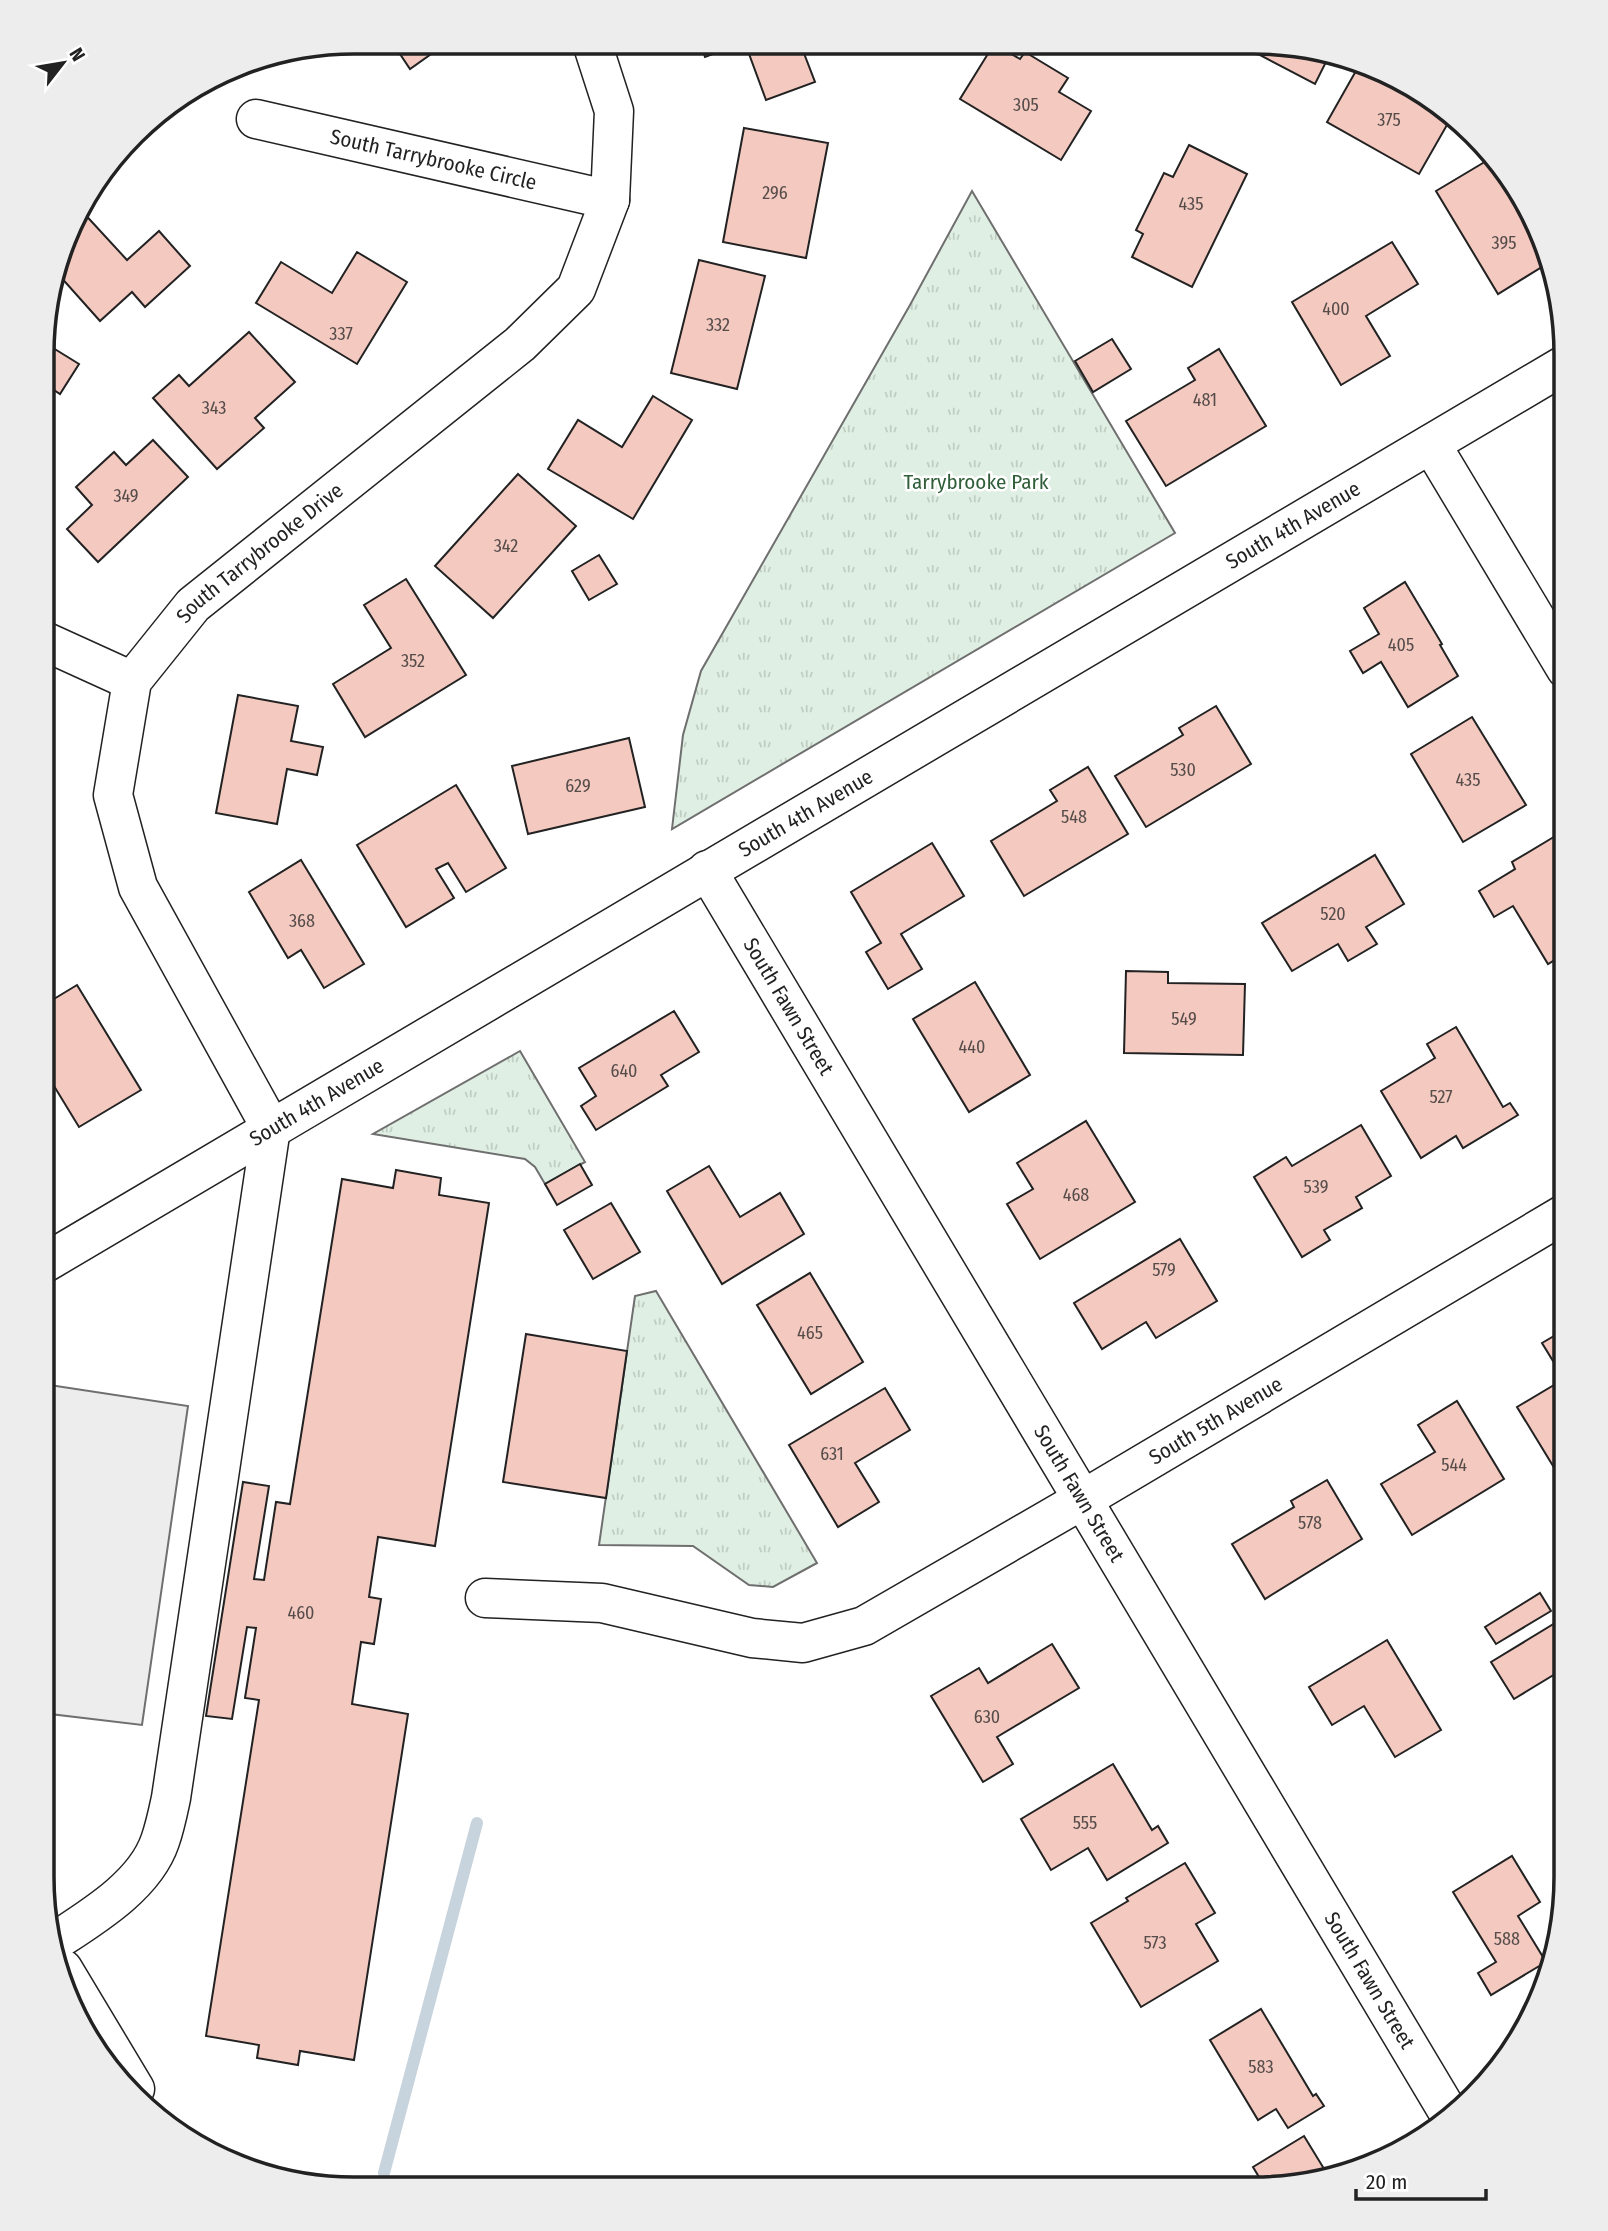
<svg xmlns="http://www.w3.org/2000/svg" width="1608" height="2231" viewBox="0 0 1608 2231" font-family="'Fira Sans Condensed',sans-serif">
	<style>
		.grass { fill: url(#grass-tufts); stroke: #6f6f6f; stroke-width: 2 }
		.parking { fill: #ededed; stroke: #6f6f6f; stroke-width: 2 }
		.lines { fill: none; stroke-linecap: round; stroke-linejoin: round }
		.stream { stroke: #c7d3dd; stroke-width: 12 }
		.building { fill: #f3c9c0; stroke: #222; stroke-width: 2 }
		.minor-casing { stroke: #222; stroke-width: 41 }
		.minor { stroke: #fff; stroke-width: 38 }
		.labels { text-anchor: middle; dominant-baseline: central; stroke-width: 5; stroke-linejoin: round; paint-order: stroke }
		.number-label { font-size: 18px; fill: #564c4a }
		.street-label { font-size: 21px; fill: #222; stroke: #fff }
		.park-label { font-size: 21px; fill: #2f5e38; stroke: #fff }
		.rim { fill: none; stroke: #222; stroke-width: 3.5 }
	</style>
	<defs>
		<pattern id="grass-tufts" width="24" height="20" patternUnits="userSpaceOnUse" patternTransform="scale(1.75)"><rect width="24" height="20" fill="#e0efe3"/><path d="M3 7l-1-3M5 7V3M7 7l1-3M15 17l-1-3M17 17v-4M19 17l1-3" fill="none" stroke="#c0cdc2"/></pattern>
	</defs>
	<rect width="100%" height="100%" fill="#fff"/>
	<g class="grass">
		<polygon points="972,191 1175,533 672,829 683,735 701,671 910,305"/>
		<polygon points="520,1051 585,1162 545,1184 535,1167 525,1159 373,1134"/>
		<polygon points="656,1291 817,1563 773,1587 749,1585 693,1546 599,1545 635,1296"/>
	</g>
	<polygon class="parking" points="43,1384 188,1406 142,1725 42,1713"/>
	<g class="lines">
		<polyline class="stream" points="384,2173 477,1823"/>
	</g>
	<g class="building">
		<polygon points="392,42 448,42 410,69"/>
		<polygon points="700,43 742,43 705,57"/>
		<polygon points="745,43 800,43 815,82 766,100"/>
		<polygon points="994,44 1020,59 1025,52 1068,78 1059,92 1091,111 1061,160 960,99"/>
		<polygon points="1241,45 1295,45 1330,54 1315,84"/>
		<polygon points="1361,62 1373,66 1415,90 1412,96 1451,118 1419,174 1327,122"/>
		<polygon points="744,128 828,143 806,258 723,242"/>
		<polygon points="1189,145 1247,174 1192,287 1132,257 1143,234 1136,230 1164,173 1173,177"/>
		<polygon points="1488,160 1535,221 1545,265 1498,294 1436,191"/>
		<polygon points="80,209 127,260 159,231 190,266 145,307 132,292 100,321 58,274"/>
		<polygon points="1392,242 1418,284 1366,316 1390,356 1341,385 1292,302"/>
		<polygon points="357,252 407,282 357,364 256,303 281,262 332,293"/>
		<polygon points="699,260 765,276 737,389 671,373"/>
		<polygon points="249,332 295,382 255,418 264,428 217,469 153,398 179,375 189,386"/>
		<polygon points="1112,339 1131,369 1093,392 1075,361"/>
		<polygon points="45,343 79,364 60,394 45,384"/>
		<polygon points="1219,349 1266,426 1166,486 1126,421 1195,380 1188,368"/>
		<polygon points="653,396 692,420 633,519 548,469 578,420 622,447"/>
		<polygon points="153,440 188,477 98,562 67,529 92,505 76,487 114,452 126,465"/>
		<polygon points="518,474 576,526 493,618 435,566"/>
		<polygon points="599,555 617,584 589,600 572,571"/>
		<polygon points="406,579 466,675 365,737 333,684 391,648 364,605"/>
		<polygon points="1405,582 1442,644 1440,645 1458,676 1408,707 1381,662 1363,673 1350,651 1379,634 1364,608"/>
		<polygon points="238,695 298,706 291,741 323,747 317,775 287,769 277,824 216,813"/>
		<polygon points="1216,706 1251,764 1146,827 1115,776 1183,735 1179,728"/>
		<polygon points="1472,717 1526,805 1463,842 1411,754"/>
		<polygon points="629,738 645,807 528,834 512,766"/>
		<polygon points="1088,767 1128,834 1024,896 991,841 1057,801 1050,790"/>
		<polygon points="456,785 506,868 466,892 448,863 436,869 454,898 406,927 357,845"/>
		<polygon points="1557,835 1566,849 1566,953 1548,964 1513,906 1494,917 1479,891 1515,869 1512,862"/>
		<polygon points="932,843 964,896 901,934 922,969 888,989 866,952 881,943 851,892"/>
		<polygon points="1375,855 1404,904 1366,927 1377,944 1348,961 1338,944 1292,971 1262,923"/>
		<polygon points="301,860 364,964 324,988 301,950 288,958 249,892"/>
		<polygon points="1126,971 1168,972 1168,983 1245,984 1243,1055 1124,1053"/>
		<polygon points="975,982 1030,1075 969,1112 913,1019"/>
		<polygon points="77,985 141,1090 79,1127 43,1068 44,1005"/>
		<polygon points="674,1011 699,1052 661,1075 668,1086 596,1130 581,1106 596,1096 579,1068"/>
		<polygon points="1456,1027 1503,1107 1510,1103 1518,1115 1463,1148 1456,1136 1421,1158 1381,1091 1435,1058 1427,1044"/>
		<polygon points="1086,1121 1135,1202 1040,1259 1007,1204 1033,1189 1017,1163"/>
		<polygon points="1361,1125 1391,1176 1356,1197 1362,1208 1324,1230 1330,1240 1302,1257 1254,1177 1286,1157 1292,1166"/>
		<polygon points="580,1164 592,1185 557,1205 545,1184"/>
		<polygon points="709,1166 740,1217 780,1193 804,1234 722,1284 667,1191"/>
		<polygon points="396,1170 441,1178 439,1195 489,1203 435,1546 378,1537 369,1597 381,1599 374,1644 361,1642 352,1704 408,1714 354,2060 300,2051 298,2065 257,2058 259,2045 206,2036 259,1700 245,1698 256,1628 247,1627 232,1719 206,1716 243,1482 269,1486 254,1579 264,1580 276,1502 290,1504 342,1179 393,1188"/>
		<polygon points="611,1203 640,1252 593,1279 564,1230"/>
		<polygon points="1180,1239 1217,1301 1156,1338 1146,1322 1102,1349 1074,1303"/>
		<polygon points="810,1273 863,1362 811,1394 757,1305"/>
		<polygon points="1566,1329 1565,1476 1561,1479 1517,1407 1564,1379 1542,1343"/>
		<polygon points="526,1334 627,1351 606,1498 503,1482"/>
		<polygon points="885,1388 910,1430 855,1463 879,1502 838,1527 789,1445"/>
		<polygon points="1457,1401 1504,1479 1412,1535 1381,1484 1435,1452 1418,1425"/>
		<polygon points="1327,1480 1362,1539 1265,1599 1232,1544 1294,1507 1291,1501"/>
		<polygon points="1540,1593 1551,1611 1496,1644 1485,1627"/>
		<polygon points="1565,1617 1565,1668 1514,1699 1491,1662"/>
		<polygon points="1387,1640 1441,1730 1395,1757 1364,1706 1332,1725 1309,1687"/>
		<polygon points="1052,1644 1079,1688 997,1737 1013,1764 983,1782 931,1696 979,1668 988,1683"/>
		<polygon points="1113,1764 1152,1830 1158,1826 1168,1843 1107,1880 1088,1848 1051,1870 1021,1819"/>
		<polygon points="1512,1856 1540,1902 1518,1916 1546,1962 1491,1995 1478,1973 1496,1962 1453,1892"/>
		<polygon points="1185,1863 1215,1913 1196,1924 1218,1961 1141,2007 1091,1923 1128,1901 1126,1898"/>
		<polygon points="1261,2009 1313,2096 1316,2094 1324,2106 1288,2128 1276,2109 1258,2120 1210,2040"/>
		<polygon points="1304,2136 1326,2172 1265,2187 1253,2167"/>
	</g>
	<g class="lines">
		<defs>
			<g id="minor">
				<path id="s1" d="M256,119L610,200"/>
				<polyline points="1431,444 1566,669"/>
				<polyline points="44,641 132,681"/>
				<path id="s2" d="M707,870L1451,2117"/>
				<path id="s3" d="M271,1128L138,887L113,795L132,681L193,605L520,344L576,289L610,200L614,111L592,43"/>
				<path id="s4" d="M43,1264L1566,364"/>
				<path id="s5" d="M485,1598L602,1603L752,1638L803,1643L864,1626L1082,1500L1566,1213"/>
				<path d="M57,1940C94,1916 145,1885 160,1841C165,1827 168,1812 171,1798L271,1128"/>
				<polyline points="63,1969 135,2089"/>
			</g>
		</defs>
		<use href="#minor" class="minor-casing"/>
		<use href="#minor" class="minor"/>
	</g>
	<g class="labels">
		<g class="number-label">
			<text x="1026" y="105">305</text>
			<text x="1389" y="120">375</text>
			<text x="775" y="193">296</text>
			<text x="1191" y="204">435</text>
			<text x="1504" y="243">395</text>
			<text x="1336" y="309">400</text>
			<text x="718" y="325">332</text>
			<text x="341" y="334">337</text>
			<text x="1205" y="400">481</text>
			<text x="214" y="408">343</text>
			<text x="126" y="496">349</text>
			<text x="506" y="546">342</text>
			<text x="1401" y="645">405</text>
			<text x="413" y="661">352</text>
			<text x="1183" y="770">530</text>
			<text x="1468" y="780">435</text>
			<text x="578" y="786">629</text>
			<text x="1074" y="817">548</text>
			<text x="1333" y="914">520</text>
			<text x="302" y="921">368</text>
			<text x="1184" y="1019">549</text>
			<text x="972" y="1047">440</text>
			<text x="624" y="1071">640</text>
			<text x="1441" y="1097">527</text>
			<text x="1316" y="1187">539</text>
			<text x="1076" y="1195">468</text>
			<text x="1164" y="1270">579</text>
			<text x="810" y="1333">465</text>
			<text x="832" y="1454">631</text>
			<text x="1454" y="1465">544</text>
			<text x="1310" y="1523">578</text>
			<text x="301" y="1613">460</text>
			<text x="987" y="1717">630</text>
			<text x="1085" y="1823">555</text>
			<text x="1507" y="1939">588</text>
			<text x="1155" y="1943">573</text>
			<text x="1261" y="2067">583</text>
		</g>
		<g class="street-label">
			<text stroke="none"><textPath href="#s1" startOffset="182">South Tarrybrooke Circle</textPath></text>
			<text stroke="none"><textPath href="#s4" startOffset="1452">South 4th Avenue</textPath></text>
			<text stroke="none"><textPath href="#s3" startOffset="668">South Tarrybrooke Drive</textPath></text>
			<text stroke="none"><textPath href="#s4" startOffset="886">South 4th Avenue</textPath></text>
			<text stroke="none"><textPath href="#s2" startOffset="159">South Fawn Street</textPath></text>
			<text stroke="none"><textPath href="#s4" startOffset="318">South 4th Avenue</textPath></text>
			<text stroke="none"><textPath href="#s5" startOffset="793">South 5th Avenue</textPath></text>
			<text stroke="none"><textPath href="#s2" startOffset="726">South Fawn Street</textPath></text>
			<text stroke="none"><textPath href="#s2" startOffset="1293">South Fawn Street</textPath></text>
		</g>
		<g class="park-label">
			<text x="976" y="482">Tarrybrooke Park</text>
		</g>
	</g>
	<path d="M0 0H1608V2231H0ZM354 54H1254A300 300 0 0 1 1554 354V1877A300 300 0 0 1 1254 2177H354A300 300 0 0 1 54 1877V354A300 300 0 0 1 354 54Z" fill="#ededed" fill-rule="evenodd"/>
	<path class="rim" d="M354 54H1254A300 300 0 0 1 1554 354V1877A300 300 0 0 1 1254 2177H354A300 300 0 0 1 54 1877V354A300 300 0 0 1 354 54Z"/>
	<g transform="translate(63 63) rotate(59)" stroke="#ffffff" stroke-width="5" paint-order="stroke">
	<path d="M0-5L12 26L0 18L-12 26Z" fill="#222222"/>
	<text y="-10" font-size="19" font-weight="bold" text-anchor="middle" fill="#222222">N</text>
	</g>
	<path d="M1356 2189v10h130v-10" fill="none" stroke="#222222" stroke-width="3.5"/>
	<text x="1366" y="2189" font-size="21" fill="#222222" stroke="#ffffff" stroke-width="5" paint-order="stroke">20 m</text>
</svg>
